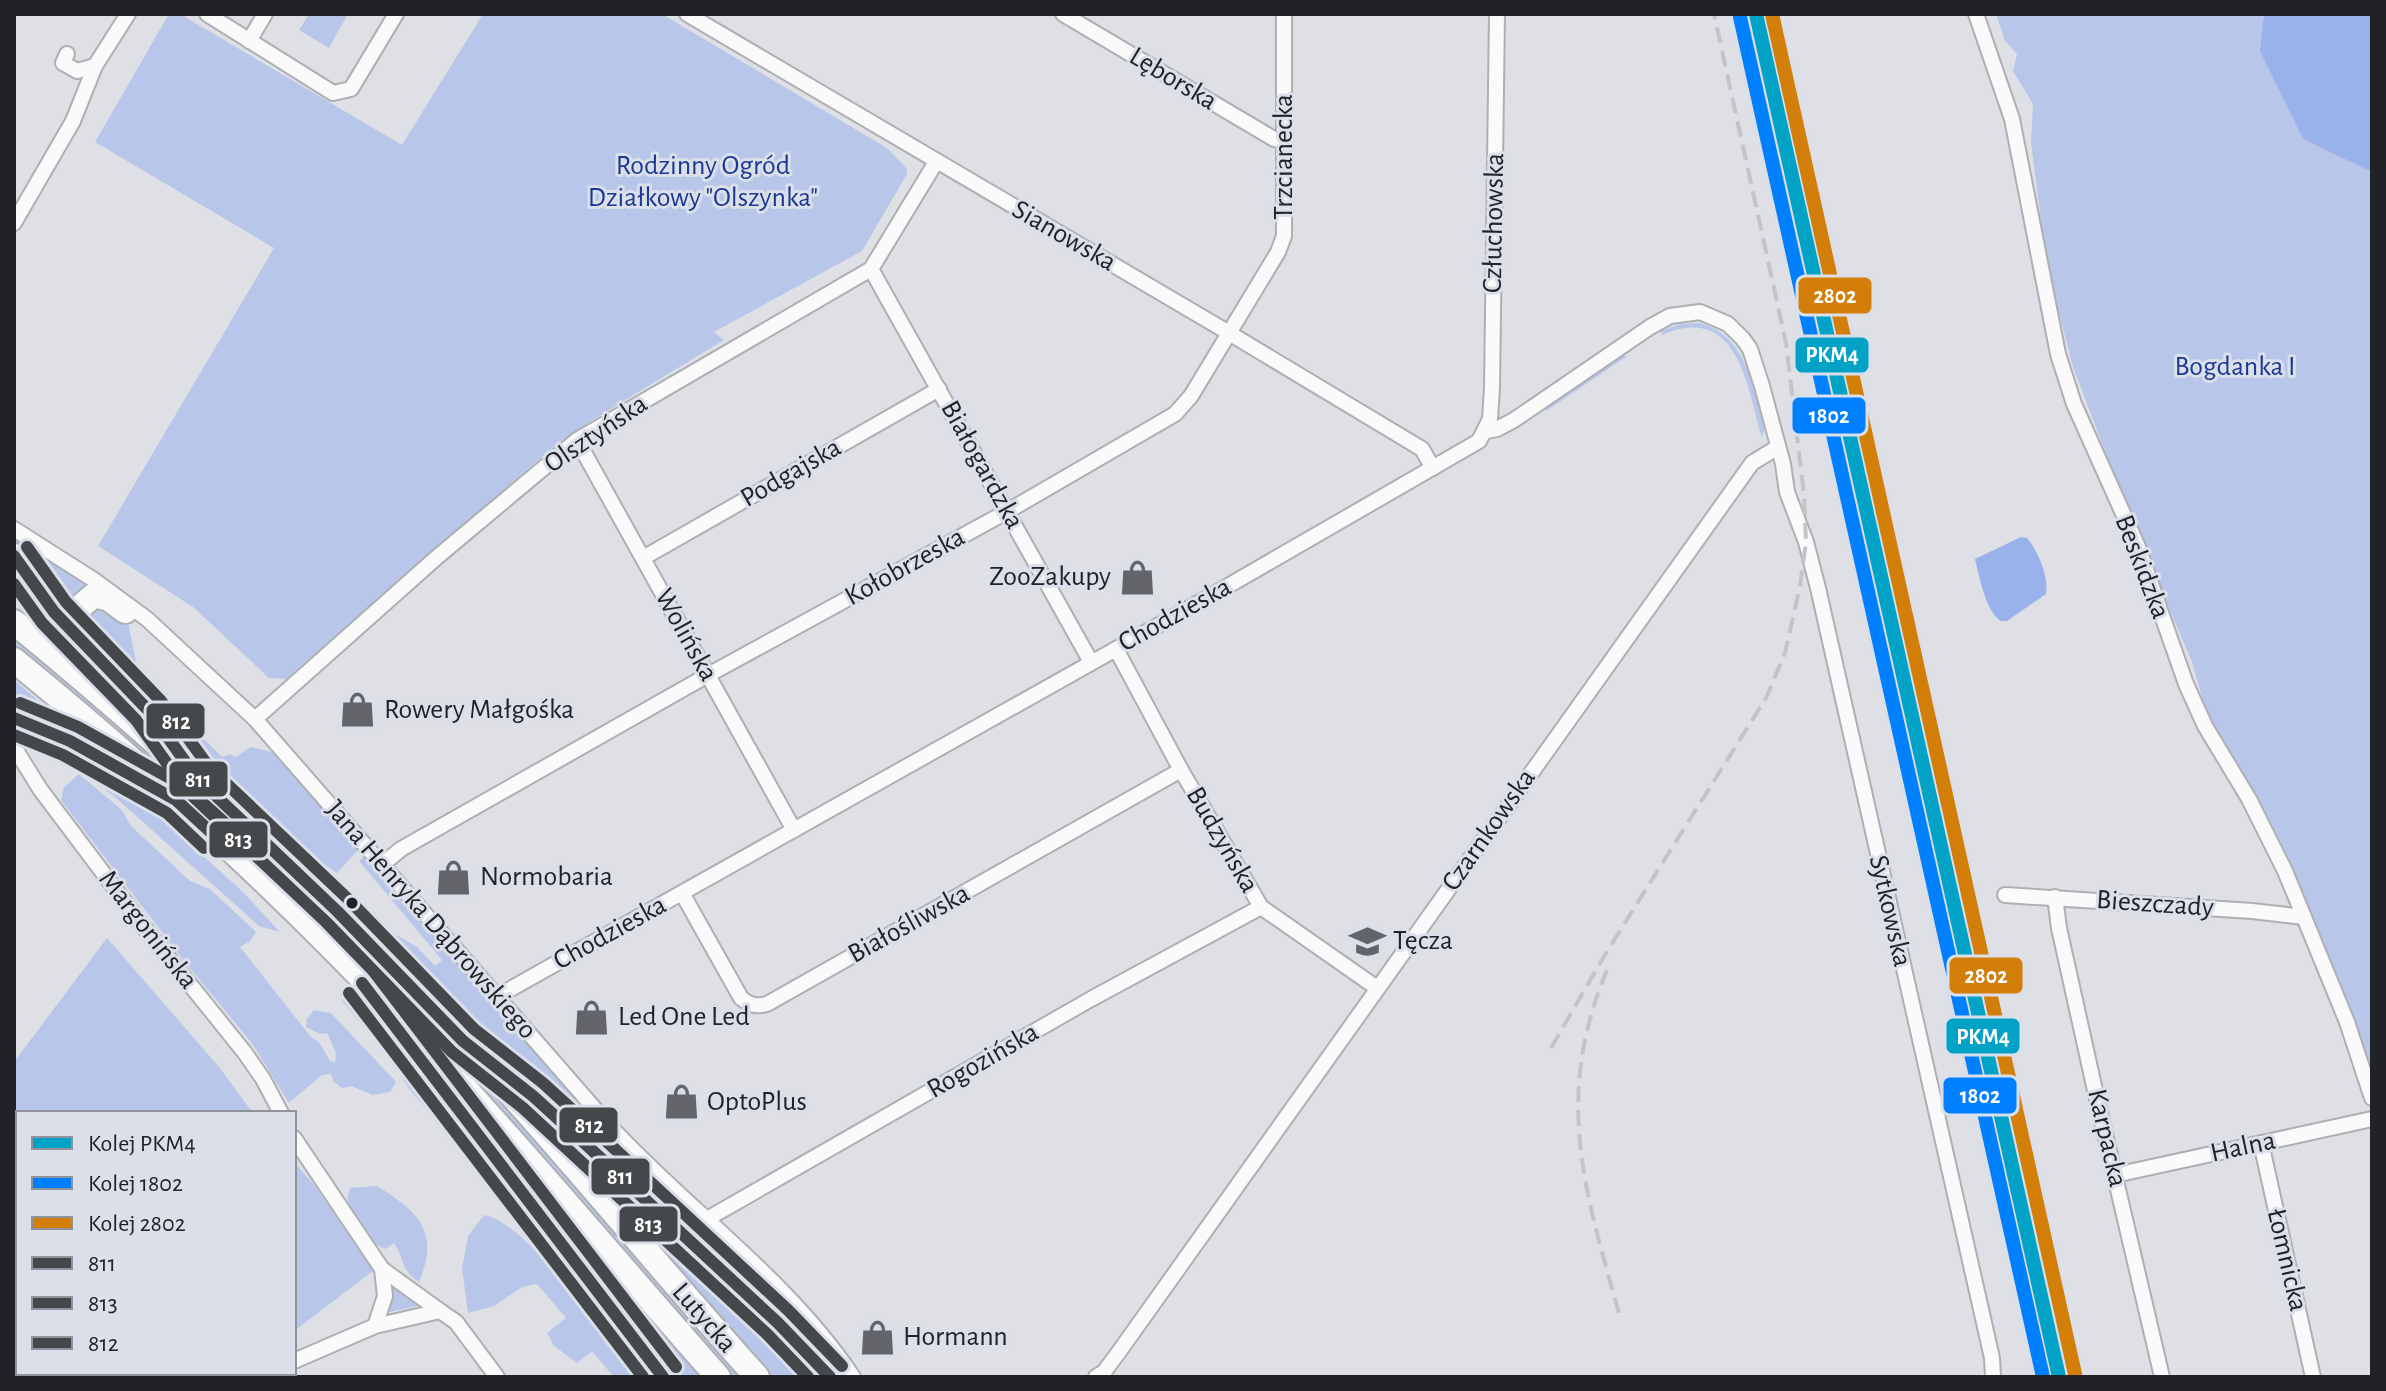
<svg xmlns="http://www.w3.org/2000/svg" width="2386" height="1391" viewBox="0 0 2386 1391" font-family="'Alegreya Sans',sans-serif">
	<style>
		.green { fill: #b8c7e9 }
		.water { fill: #9ab2ec }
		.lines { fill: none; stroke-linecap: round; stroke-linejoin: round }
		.street-casing { stroke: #aeafb3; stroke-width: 18 }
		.primary-casing { stroke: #aeafb3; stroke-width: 28 }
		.street { stroke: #fafafb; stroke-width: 14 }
		.primary { stroke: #fafafb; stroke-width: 24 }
		.rail { stroke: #c3c4c6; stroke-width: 4; stroke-dasharray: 16 8; stroke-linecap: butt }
		.bus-1-casing { stroke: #dadfea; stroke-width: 18 }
		.bus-2-casing { stroke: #dadfea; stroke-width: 18 }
		.bus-3-casing { stroke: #dadfea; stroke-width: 18 }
		.bus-1 { stroke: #45484a; stroke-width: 12 }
		.bus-2 { stroke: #45484a; stroke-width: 12 }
		.bus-3 { stroke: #45484a; stroke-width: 12 }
		.rail-1-casing { stroke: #dadfea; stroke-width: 20 }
		.rail-2-casing { stroke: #dadfea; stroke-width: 20 }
		.rail-3-casing { stroke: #dadfea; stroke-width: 20 }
		.rail-1 { stroke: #02a2c6; stroke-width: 14 }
		.rail-2 { stroke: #0080ff; stroke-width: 14 }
		.rail-3 { stroke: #d27e08; stroke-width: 14 }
		.bus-dot { fill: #202226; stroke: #dadfea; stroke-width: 3 }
		.labels { text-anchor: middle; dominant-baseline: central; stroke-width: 6; stroke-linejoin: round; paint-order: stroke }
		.street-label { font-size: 28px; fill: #202226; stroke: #dadfea }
		.park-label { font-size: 28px; fill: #1b3993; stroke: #dadfea }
		.poi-label { font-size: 28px; fill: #202226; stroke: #dadfea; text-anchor: start }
		.line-badge { stroke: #dadfea; stroke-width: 3 }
		.badge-label { font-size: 22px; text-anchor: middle; font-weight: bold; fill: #fff }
	</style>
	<rect width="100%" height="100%" fill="#dee0e6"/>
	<g class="green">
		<polygon points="169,14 180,14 402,145 483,14 662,14 887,148 907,169 907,174 862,251 714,332 724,340 594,419 546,453 286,679 269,678 193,607 98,546 274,248 95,142"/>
		<polygon points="309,14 348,14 329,48 299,30"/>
		<polygon points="1996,14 2264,14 2263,18 2266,14 2372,14 2372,1079 2285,857 2243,772 2217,738 2208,719 2192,662 2131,519 2073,367 2047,267 2031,143 2033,104 2013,71 2017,54 2005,41"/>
		<path d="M1699,323C1747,335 1752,386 1765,427L1762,438C1747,386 1738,302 1662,335L1660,331L1681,324Z"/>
		<polygon points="1623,353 1626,357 1546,411 1544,408"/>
		<polygon points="14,539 85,583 85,588 68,612 14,547"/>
		<polygon points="14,570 61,633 14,599"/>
		<polygon points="92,604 124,616 128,622 137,666 133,669 222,757 230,754 236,757 250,747 272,752 355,842 357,851 337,873 314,857 163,718 81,625"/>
		<polygon points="14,633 220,811 434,1023 746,1377 729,1377 515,1131 14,649"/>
		<polygon points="14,680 87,742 14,710"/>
		<polygon points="51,745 107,769 242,891 280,932 259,926 116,798"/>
		<polygon points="79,774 122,810 131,826 190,881 210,889 256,932 250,941 240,947 310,1036 319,1042 330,1061 335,1062 336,1053 327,1033 320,1034 306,1027 307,1019 314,1010 331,1013 396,1082 390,1092 372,1095 352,1086 342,1088 334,1082 331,1074 322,1075 289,1103 251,1042 184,961 61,800 64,787"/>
		<polygon points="366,854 415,917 520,1032 808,1327 845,1377 841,1377 533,1082 412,957 395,934 417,947 435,966 442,960 359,861"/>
		<polygon points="107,938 219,1067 253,1113 18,1113 18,1303 14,1299 14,1062"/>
		<polygon points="342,994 353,1002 426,1080 652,1377 638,1377 490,1183 410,1090 386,1053 343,1002"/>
		<polygon points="533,1104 819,1377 768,1377"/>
		<polygon points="294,1162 315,1186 373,1271 294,1331"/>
		<polygon points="521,1169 560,1209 706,1377 673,1377 522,1178"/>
		<path d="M377,1186C419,1212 440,1232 419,1282C400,1269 405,1259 394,1243L385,1249C364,1240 340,1212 350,1188Z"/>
		<path d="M484,1215C532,1225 602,1336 633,1377H614L592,1351L577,1363L554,1346L547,1333L566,1318L537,1284L522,1287L494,1306L468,1313L462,1268L468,1236Z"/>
		<polygon points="390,1281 422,1305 385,1313"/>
		<polygon points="14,1309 18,1313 18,1373 74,1373 78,1377 14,1377"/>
		<polygon points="83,1373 239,1373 234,1377 86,1377"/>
	</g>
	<g class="water">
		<polygon points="2264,14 2372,14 2372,172 2303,139 2260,51"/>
		<path d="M2021,537L2027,538C2038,551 2049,577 2046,594L2007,621H2001C1986,612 1979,576 1975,559Z"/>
	</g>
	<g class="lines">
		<defs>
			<g id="street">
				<polyline points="207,14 333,93 351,89 396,14"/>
				<polyline points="687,14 1219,327 1422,449 1433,468"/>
				<polyline points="1063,14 1274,139 1283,141"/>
				<polyline points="1976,14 2012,119 2058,354 2074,404 2138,547 2186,684 2205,726 2249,799 2285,871 2347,1022 2372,1098"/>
				<polyline points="249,41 265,14"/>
				<polyline points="67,54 63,63 77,71 95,66"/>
				<polyline points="14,223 73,121 95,66 128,14"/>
				<polyline points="871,269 1091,662"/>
				<polyline points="1486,431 1497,429 1514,420 1650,327 1670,316 1700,312 1728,324 1743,339 1750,349 1762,386 1783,464 1787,492 1806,542 1818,588 1992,1358 1993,1377"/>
				<polyline points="577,440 794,830"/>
				<path d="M14,529L94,580L147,619L255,719L608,1124C688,1211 787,1278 853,1377"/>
				<polyline points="643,558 939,389"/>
				<polyline points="1116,649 1181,770 1261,907 1377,988"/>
				<polyline points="255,719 436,558 577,440 871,269 936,162"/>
				<polyline points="14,747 40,789 143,926 245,1053 263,1079 281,1113"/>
				<polyline points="383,864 401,849 708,675 1008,511 1175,414 1191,396 1278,252 1284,236 1284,14"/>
				<path d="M682,893L741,998C750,1005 756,1007 767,1004L1181,770"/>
				<polyline points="2005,895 2252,911 2304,917"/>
				<polyline points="2055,897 2059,928 2098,1104 2162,1377"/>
				<polyline points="498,996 1214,594 1479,441 1490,419 1492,388 1497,14"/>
				<polyline points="294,1138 382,1269"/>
				<polyline points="2261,1143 2313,1377"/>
				<polyline points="2115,1175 2372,1119"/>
				<polyline points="707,1219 1091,999 1261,907"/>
				<polyline points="440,1311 456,1322 497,1377"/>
				<polyline points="294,1361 375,1326 440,1311 382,1269 385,1296 375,1326"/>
				<polyline points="262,1377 270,1373"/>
				<polyline points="1096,1377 1104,1372 1121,1349 1752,463 1778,447"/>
			</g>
			<g id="primary">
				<polyline points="14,556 54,612 148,710 172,743"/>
				<path d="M14,622C172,752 322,889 461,1039C563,1149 657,1266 757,1377"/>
				<polyline points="76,633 79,608 94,595 109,599 125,611"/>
				<path d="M14,660C150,771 280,891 400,1018C510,1134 612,1257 718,1377"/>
				<polyline points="14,718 70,741 135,777"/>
				<polyline points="424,1064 663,1377"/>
				<polyline points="512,1079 579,1138 737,1285 830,1377"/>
			</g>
		</defs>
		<use href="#street" class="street-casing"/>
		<use href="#primary" class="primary-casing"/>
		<use href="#street" class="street"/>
		<use href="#primary" class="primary"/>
		<g class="rail">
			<path d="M1607,970C1554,1096 1584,1189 1619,1313"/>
			<polyline points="1551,1048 1606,953 1766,698 1785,653 1800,586 1806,542 1804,494 1786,343 1714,14"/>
		</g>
		<defs>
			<g id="bus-1">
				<polyline points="14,556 54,612 148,710 197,778 337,911 463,1041 533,1096 579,1138 778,1323 830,1377"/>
				<polyline points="14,718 70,741 176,800 215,836"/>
				<polyline points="362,983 663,1377"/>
			</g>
			<g id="bus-2">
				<polyline points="14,584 42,623 136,720 186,790 326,922 452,1052 523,1108 767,1334 808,1377"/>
				<polyline points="14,735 63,755 167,813 204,848"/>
				<polyline points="349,993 643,1377"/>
			</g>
			<g id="bus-3">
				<polyline points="27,547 66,602 161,701 209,767 348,899 474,1029 543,1083 590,1126 789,1311 842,1366"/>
				<polyline points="20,703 78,727 184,786 226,824"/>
				<polyline points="375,973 676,1367"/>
			</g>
		</defs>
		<use href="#bus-1" class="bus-1-casing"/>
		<use href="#bus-2" class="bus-2-casing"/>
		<use href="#bus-3" class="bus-3-casing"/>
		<use href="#bus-1" class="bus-1"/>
		<use href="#bus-2" class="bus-2"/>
		<use href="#bus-3" class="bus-3"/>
		<defs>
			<polyline id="rail-1" points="1756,14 2059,1377"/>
			<polyline id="rail-2" points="1740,17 2043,1377"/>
			<polyline id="rail-3" points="1772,14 2075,1374"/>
		</defs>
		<use href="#rail-1" class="rail-1-casing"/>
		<use href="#rail-2" class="rail-2-casing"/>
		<use href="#rail-3" class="rail-3-casing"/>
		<use href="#rail-1" class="rail-1"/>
		<use href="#rail-2" class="rail-2"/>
		<use href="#rail-3" class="rail-3"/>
	</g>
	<defs>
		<symbol id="shop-bare" viewBox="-9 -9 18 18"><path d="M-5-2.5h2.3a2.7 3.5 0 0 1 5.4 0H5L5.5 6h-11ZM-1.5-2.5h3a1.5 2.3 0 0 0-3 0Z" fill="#626469" stroke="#dadfea" stroke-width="2.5" paint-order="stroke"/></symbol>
		<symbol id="school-bare" viewBox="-9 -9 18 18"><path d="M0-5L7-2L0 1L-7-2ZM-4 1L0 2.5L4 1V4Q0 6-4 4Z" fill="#626469" stroke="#dadfea" stroke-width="2.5" paint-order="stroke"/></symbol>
	</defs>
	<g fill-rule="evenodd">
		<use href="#shop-bare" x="1112" y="552" width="51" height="51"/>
		<use href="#shop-bare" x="332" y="684" width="51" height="51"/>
		<use href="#shop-bare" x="428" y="852" width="51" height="51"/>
		<use href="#school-bare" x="1342" y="916" width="51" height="51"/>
		<use href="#shop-bare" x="566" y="992" width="51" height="51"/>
		<use href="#shop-bare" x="656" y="1076" width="51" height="51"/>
		<use href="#shop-bare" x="852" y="1312" width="51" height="51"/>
	</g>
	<circle class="bus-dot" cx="352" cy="903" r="7"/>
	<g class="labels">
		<g class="street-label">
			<text transform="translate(1173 79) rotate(31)">Lęborska</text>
			<text transform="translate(1284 157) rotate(-90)">Trzcianecka</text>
			<text transform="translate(1494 223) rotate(-89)">Człuchowska</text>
			<text transform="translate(1064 236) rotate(30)">Sianowska</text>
			<text transform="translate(596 434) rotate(-34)">Olsztyńska</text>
			<text transform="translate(982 465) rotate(61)">Białogardzka</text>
			<text transform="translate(791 473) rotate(-30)">Podgajska</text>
			<text transform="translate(905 567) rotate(-29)">Kołobrzeska</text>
			<text transform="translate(2142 567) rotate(69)">Beskidzka</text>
			<text transform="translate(1175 615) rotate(-29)">Chodzieska</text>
			<text transform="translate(686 635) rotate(61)">Wolińska</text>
			<text transform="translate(1489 830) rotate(-55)">Czarnkowska</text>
			<text transform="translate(1222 840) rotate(60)">Budzyńska</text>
			<text transform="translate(2155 904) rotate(4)">Bieszczady</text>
			<text transform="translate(1890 911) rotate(77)">Sytkowska</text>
			<text transform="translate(431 920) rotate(49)">Jana Henryka Dąbrowskiego</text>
			<text transform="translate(909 924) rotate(-29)">Białośliwska</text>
			<text transform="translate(148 930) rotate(52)">Margonińska</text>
			<text transform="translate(610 933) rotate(-29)">Chodzieska</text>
			<text transform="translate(983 1061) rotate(-30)">Rogozińska</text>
			<text transform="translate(2107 1138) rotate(77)">Karpacka</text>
			<text transform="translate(2243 1147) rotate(-12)">Halna</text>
			<text transform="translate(2287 1260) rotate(77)">Łomnicka</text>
			<text transform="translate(704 1318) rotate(49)">Lutycka</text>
		</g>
		<g class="park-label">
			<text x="703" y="166">Rodzinny Ogród<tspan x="703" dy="32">Działkowy "Olszynka"</tspan></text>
			<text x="2235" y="367">Bogdanka I</text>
		</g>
		<g class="poi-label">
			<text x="1111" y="577" text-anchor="end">ZooZakupy</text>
			<text x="384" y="710">Rowery Małgośka</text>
			<text x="480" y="877">Normobaria</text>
			<text x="1393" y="941">Tęcza</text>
			<text x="618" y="1017">Led One Led</text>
			<text x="707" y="1102">OptoPlus</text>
			<text x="903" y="1337">Hormann</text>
		</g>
	</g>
	<g class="line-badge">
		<rect x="1797" y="276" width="76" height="39" rx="8" fill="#d27e08"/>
		<rect x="1794" y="336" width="76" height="38" rx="8" fill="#02a2c6"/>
		<rect x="1791" y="396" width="76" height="39" rx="8" fill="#0080ff"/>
		<rect x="145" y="702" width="61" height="38" rx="8" fill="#45484a"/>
		<rect x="168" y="760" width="61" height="38" rx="8" fill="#45484a"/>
		<rect x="208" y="820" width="61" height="39" rx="8" fill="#45484a"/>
		<rect x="1948" y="956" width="76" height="39" rx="8" fill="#d27e08"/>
		<rect x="1945" y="1017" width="76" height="38" rx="8" fill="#02a2c6"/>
		<rect x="1942" y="1076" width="76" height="39" rx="8" fill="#0080ff"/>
		<rect x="558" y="1106" width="61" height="38" rx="8" fill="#45484a"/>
		<rect x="590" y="1157" width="61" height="39" rx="8" fill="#45484a"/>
		<rect x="618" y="1205" width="61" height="38" rx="8" fill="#45484a"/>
	</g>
	<g class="badge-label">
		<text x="1835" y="303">2802</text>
		<text x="1832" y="362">PKM4</text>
		<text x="1829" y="423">1802</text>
		<text x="176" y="729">812</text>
		<text x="198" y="787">811</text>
		<text x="238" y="847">813</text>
		<text x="1986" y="983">2802</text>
		<text x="1983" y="1044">PKM4</text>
		<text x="1980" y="1103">1802</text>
		<text x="589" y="1133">812</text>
		<text x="620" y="1184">811</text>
		<text x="648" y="1232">813</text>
	</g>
	<rect width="2386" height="1391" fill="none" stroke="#202226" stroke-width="32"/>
	<rect x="16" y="1111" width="280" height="264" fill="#dadfea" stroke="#90939c" stroke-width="2"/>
	<rect x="32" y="1137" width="40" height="12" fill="#02a2c6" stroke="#90939c" stroke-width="2"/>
	<text x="88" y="1151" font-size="24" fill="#202226">Kolej PKM4</text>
	<rect x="32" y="1177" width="40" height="12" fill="#0080ff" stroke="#90939c" stroke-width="2"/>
	<text x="88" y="1191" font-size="24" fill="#202226">Kolej 1802</text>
	<rect x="32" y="1217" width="40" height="12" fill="#d27e08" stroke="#90939c" stroke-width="2"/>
	<text x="88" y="1231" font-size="24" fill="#202226">Kolej 2802</text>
	<rect x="32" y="1257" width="40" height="12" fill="#45484a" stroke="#90939c" stroke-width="2"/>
	<text x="88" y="1271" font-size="24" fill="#202226">811</text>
	<rect x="32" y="1297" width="40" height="12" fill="#45484a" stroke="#90939c" stroke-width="2"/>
	<text x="88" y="1311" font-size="24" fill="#202226">813</text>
	<rect x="32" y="1337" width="40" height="12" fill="#45484a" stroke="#90939c" stroke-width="2"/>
	<text x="88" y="1351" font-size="24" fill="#202226">812</text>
</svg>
